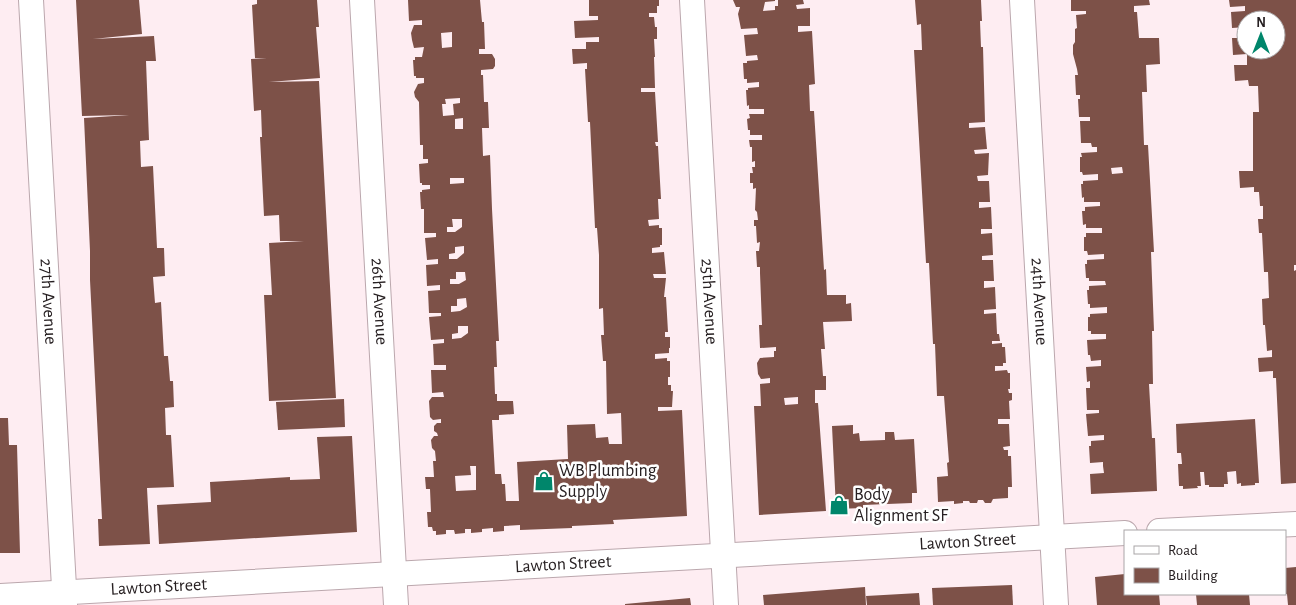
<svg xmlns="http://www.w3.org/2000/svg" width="1296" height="605" viewBox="0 0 1296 605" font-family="'Alegreya Sans',sans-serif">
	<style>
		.building { fill: #7d5148; fill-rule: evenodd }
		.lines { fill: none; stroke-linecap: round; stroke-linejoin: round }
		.minor-casing { stroke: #bba7ad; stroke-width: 26 }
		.minor { stroke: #fff; stroke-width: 24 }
		.labels { text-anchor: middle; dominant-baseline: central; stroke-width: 5; stroke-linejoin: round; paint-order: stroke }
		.street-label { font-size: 18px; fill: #272022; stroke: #fff }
		.poi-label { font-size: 18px; fill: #272022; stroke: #fff; text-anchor: start }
	</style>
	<rect width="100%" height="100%" fill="#feedf2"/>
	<g class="building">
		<polygon points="76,0 139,0 142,34 93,39 154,36 156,61 146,61 149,140 140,141 141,167 153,166 157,248 164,248 165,276 153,277 155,303 161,302 164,356 168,356 170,381 173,381 174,407 165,408 166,435 171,435 174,487 147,488 150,544 99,546 98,519 102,519 90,280 90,251 84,118 129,115 82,116"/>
		<polygon points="257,0 317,0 319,27 316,27 320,78 269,82 319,81 336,398 269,401 264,295 272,295 269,243 304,241 280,241 279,215 264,216 260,137 262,137 261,110 254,111 251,59 267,58 255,58 252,5 257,4"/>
		<path d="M408,0H480L482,22H484L485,49H479V54H492L495,59V66L493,69L481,70V75H483L484,102H488L489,128H482L483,156L490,155L492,209L499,341H496L497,367H494L495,394H497V401H513L514,414L499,415V420H492L495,474H501L502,484H505L506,501H519L517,462L568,459L567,425L595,424L596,438L608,437L609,444H622L621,413L607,414L606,361H603L601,335H604L603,308L599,309V255L597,228H595L590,122H588L585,69H587V63L573,64L572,49H586V42H599V37L575,38L574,21L598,20V16H589V0H659V6H657V13H649V17H654L655,27H657V39H654L655,57H654L655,88H641V92H655L658,142H655L656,146H658L661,199H658L659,219L648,220L649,226L659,225V228H662V245H660V247L652,248V253L664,252L666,274H653L654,278H666L664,297H666L668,332H665V337H670V348H669V353L655,354V359L667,358V361H670V377H668V385H671V391H673L672,407H658V411L682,410L687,516L613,520L614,524L572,526V528L520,530V525L504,526V531L493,532V528L482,529V532L471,533V529H465V533L455,534L454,530H446V534L436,535V531H433L432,527H428L427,512H431L430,489H426L425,477H434L433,461H436L435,451L432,448L431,440L434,436H438L437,433L434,431V426L437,423H441V419L433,420L430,417L429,401L432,397H444L443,392L432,393L431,370H446V365H434L433,344L444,343V339L431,340L429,317L441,316V313H429L428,291L440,290V285L427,286L426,265L438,264V259L427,260L425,238L436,237V233H424V209H421L420,192H422V190L430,189V185H422V183H420L419,164L428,163V159H423V145H420L419,102L415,97L414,92L418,84L424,83V78H416V76H414L413,60H415V57H422L424,47L414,48L412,40L411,33L414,25H422V20L409,21ZM452,32V47L442,48L441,33ZM460,98V103L453,104L454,115L443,116L442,104H446L445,99ZM463,118V129H455V119ZM450,178H464V183L450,184ZM452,219H462V227L455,232H447V227H453ZM464,246V253L457,259H449V254L455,253V247ZM456,272H465L466,280L459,284H450V279H456ZM466,298L467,307L460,311L451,312V306H457V299ZM458,326H468V333L461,338L452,339V334L458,333ZM470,466H476V490L456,491L455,476L471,475Z"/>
		<path d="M733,0H775V1L765,2L763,11L775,10V6H778V0H803L804,4L796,5L797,9L810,8V26H798V32L812,31L815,84L809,85L810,111H814L824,270L826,269L827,295H846V304L851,303L852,321L823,322L825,349H821L823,376H826V390H815V403H818L826,511L759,515L754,406H761L760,384L770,383V378L761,379L758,374L757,363L760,358L774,357V351H776V347L760,348L759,325H762L760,273V267H757L756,251H759L760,242L757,243L756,226H754V220H758L757,212L755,210L756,188L753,189V183H750V173H753L752,167H755V161L752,162V147H750L749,140H762V135H750V130H748L747,119L750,118L749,114H764V109H749V105L747,106L746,90H748V88L759,87V82L747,83V79H744L743,63H747V61L758,60L757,55L746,56L744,35L758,34L757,28L741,29L738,14L740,7H736ZM798,397V404L785,405L784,398Z"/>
		<polygon points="915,0 981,0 982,21 980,21 981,47 983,47 985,122 969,123 969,128 985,127 987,149 974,150 975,154 989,153 988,175 977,176 978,181 989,181 990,202 979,202 979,208 991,207 992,229 981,229 981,234 992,233 993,255 982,256 982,260 993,260 994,281 984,281 984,288 995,287 996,309 984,310 984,314 996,313 997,334 999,334 1000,341 992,341 992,344 1002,343 1002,347 1005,347 1006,363 1003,363 1003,366 995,366 995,371 1007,370 1008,373 1010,373 1010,389 1008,389 1009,393 1012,393 1012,400 1009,401 1010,419 998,419 998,424 1009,424 1010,446 1003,447 1004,450 1008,450 1008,456 1011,456 1012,487 1008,487 1008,498 993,499 991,503 985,503 983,500 978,500 977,503 970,503 969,501 963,501 963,503 954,504 954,501 938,502 937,477 948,476 947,463 949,462 944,396 937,396 935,344 933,344 929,263 926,263 914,50 922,50 921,24 917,25"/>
		<path d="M1071,0H1149L1150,5L1134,6V12H1137L1139,38H1159L1160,64L1146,65L1147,92H1142L1144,145H1148L1154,252H1151L1154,331H1152L1153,384H1149L1152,438H1155L1157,491L1091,494L1090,474L1104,473L1103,466V462L1090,463L1089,446H1091V441L1104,440V435L1088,436L1086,414L1099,413V410H1087L1086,388H1090V381L1087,382L1086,367L1101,366V360L1091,361L1090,355H1088L1087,340L1106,339V334H1091V331H1088V317H1090V314L1107,313V307L1090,308V304H1088L1087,290H1089V286L1106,285L1105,281H1089V278H1086L1085,264H1087V260L1104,259V254L1088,255L1087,251H1084V237H1086V233H1102V228H1086V224L1083,225L1082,211H1085V207L1100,206V202H1084V197L1082,198L1081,184H1083V181L1098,180V174L1083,175L1082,172H1080V157H1082L1081,153L1097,152V147H1092L1091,143H1081L1080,121H1090V117H1079L1078,99H1080V95H1076L1075,75H1078L1077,69L1073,54V45L1075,42V29L1077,28L1076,15L1086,14V11H1071ZM1122,167L1123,173L1112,174L1111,168Z"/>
		<polygon points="1229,0 1296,0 1296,265 1294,265 1294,271 1296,270 1296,483 1281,484 1276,378 1273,378 1273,371 1259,372 1258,358 1272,357 1272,350 1267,351 1265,325 1263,325 1262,299 1269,298 1268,272 1264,272 1262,233 1259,233 1258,219 1263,219 1263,206 1260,206 1259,192 1254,192 1254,187 1240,188 1239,171 1253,171 1253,112 1259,112 1258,86 1249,86 1248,80 1235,81 1234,65 1247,65 1247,54 1233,55 1232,38 1246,38 1246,50 1276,50 1276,20 1246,20 1246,27 1232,28 1231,12 1245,11 1245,6 1230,7"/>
		<polygon points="344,399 345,427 278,430 276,402"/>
		<polygon points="0,418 8,418 9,445 17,445 20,553 0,553"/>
		<polygon points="1255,419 1259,483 1255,483 1255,485 1241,486 1241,483 1237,484 1236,471 1227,472 1228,484 1224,484 1224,487 1209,487 1209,485 1205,485 1204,472 1200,472 1201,486 1197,486 1198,488 1183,489 1183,486 1179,486 1178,464 1182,464 1181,453 1177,453 1176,424"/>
		<polygon points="853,425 853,434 859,433 860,441 885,440 885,432 894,432 895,440 914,439 917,493 912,493 912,503 863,505 863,508 836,509 832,426"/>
		<polygon points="352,436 357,532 159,544 157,505 211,502 210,482 290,477 290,480 320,479 317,437"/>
		<polygon points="1296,567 1296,605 1288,605 1287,594 1285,594 1285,568"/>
		<polygon points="1125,574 1125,594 1159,594 1160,605 1097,605 1095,577"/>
		<polygon points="1012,585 1013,605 933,605 932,588"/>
		<polygon points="865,587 866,605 764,605 763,595"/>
		<polygon points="919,593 920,605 867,605 866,596"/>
		<polygon points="1196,594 1249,594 1250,605 1197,605"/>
		<polygon points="690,598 691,605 625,605 625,604"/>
	</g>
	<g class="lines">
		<defs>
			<g id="minor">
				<path id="s1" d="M31,0L65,605"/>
				<path id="s2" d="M362,0L396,605"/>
				<path id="s3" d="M692,0L726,605"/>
				<path id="s4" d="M1022,0L1056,605"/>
				<polyline points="1159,531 1296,524"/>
				<path id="s5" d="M0,596L1125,533"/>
			</g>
		</defs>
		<use href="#minor" class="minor-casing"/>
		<use href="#minor" class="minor"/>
	</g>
	<defs>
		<symbol id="shop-bare" viewBox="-9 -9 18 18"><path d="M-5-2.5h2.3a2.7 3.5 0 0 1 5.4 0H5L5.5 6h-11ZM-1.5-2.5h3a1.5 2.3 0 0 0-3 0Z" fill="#00866b" stroke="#fff" stroke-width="2.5" paint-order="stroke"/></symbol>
	</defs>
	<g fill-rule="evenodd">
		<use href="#shop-bare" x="530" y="467" width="28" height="28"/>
		<use href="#shop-bare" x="825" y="491" width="28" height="28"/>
	</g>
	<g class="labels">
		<g class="street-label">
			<text stroke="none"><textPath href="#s1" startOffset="302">27th Avenue</textPath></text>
			<text stroke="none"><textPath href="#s2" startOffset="302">26th Avenue</textPath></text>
			<text stroke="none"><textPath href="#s3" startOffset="302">25th Avenue</textPath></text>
			<text stroke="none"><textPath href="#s4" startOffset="302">24th Avenue</textPath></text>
			<text stroke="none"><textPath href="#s5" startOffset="969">Lawton Street</textPath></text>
			<text stroke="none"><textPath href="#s5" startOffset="564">Lawton Street</textPath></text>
			<text stroke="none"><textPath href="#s5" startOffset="159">Lawton Street</textPath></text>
		</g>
		<g class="poi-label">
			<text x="559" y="471">WB Plumbing<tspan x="559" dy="21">Supply</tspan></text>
			<text x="854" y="495">Body<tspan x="854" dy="21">Alignment SF</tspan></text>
		</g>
	</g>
	<rect x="1124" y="530" width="162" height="65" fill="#ffffff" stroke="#a9a6a7"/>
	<rect x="1134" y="546" width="25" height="8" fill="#ffffff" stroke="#a9a6a7"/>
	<text x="1168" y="555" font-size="15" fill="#272022">Road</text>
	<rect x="1134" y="568" width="25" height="15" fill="#7d5148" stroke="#a9a6a7"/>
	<text x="1168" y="580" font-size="15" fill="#272022">Building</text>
	<g transform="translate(1261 35)"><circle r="24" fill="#ffffff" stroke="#a9a6a7"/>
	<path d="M0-4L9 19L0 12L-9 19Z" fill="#00866b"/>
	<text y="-8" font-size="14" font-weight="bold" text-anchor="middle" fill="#272022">N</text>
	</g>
</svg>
